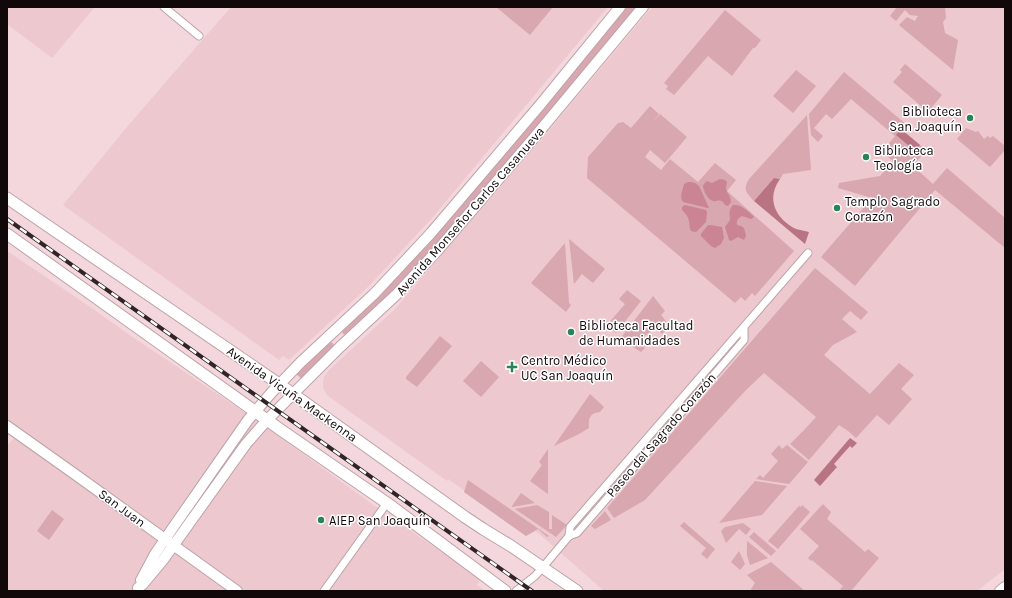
<svg xmlns="http://www.w3.org/2000/svg" width="1012" height="598" viewBox="0 0 1012 598" font-family="Karla,sans-serif">
	<style>
		.built { fill: #edc8cf }
		.green { fill: #d8a7b0 }
		.forest { fill: #ca8493 }
		.water { fill: #b87483 }
		.lines { fill: none; stroke-linecap: round; stroke-linejoin: round }
		.street-casing { stroke: #bda2a7; stroke-width: 9 }
		.secondary-casing { stroke: #bda2a7; stroke-width: 12 }
		.primary-casing { stroke: #bda2a7; stroke-width: 13 }
		.street { stroke: #fff; stroke-width: 7 }
		.secondary { stroke: #fff; stroke-width: 10 }
		.primary { stroke: #fff; stroke-width: 11 }
		.rail-casing { stroke: #302426; stroke-width: 4 }
		.rail { stroke: #fff; stroke-width: 2.5; stroke-dasharray: 8; stroke-linecap: butt }
		.poi-dot { fill: #2a8358; stroke: #fff; stroke-width: 1.5 }
		.labels { text-anchor: middle; dominant-baseline: central; stroke-width: 3; stroke-linejoin: round; paint-order: stroke }
		.poi-label { font-size: 13px; fill: #11080a; stroke: #fff; text-anchor: start }
		.street-label { font-size: 13px; fill: #11080a; stroke: #fff }
	</style>
	<rect width="100%" height="100%" fill="#f3d7dc"/>
	<g class="built">
		<polygon points="7,7 95,7 52,58 7,24"/>
		<polygon points="231,7 608,7 433,217 370,285 289,360 283,356 279,360 63,205 132,121"/>
		<polygon points="652,7 1005,7 1005,569 977,591 604,591 536,531 526,536 464,492 464,490 448,479 447,481 328,396 325,392 323,387 323,382 324,377 329,370 394,310 541,140"/>
		<polygon points="7,251 86,304 131,336 255,419 379,509 481,579 477,585 485,591 7,591 7,445 20,433 7,423"/>
	</g>
	<g class="green">
		<polygon points="496,7 553,7 530,35"/>
		<polygon points="627,7 639,7 453,227 397,287 346,335 343,334 342,330 447,223"/>
		<polygon points="897,7 945,7 946,18 943,22 945,33 958,40 953,70 899,25 907,17 915,21 918,16 910,15 905,10 896,21 890,16"/>
		<polygon points="725,10 761,40 755,48 753,48 732,76 708,56 674,95 666,89 668,86 664,83"/>
		<polygon points="905,64 942,95 928,112 893,82 902,72 900,70"/>
		<polygon points="796,70 816,86 793,113 773,96"/>
		<polygon points="844,72 908,126 904,132 926,150 913,166 933,184 947,168 1005,218 1005,248 935,190 855,286 821,257 872,198 838,188 839,183 880,176 893,161 882,152 895,136 851,99 832,119 826,114 814,128 823,136 818,142 811,135 809,114"/>
		<polygon points="650,106 659,114 652,123 660,114 687,137 665,163 650,150 645,157 661,170 670,159 698,182 715,163 736,180 727,191 794,251 755,296 752,293 745,301 741,297 735,303 587,178 588,157 618,123 623,122 631,128"/>
		<path d="M807,115L811,170L783,174L780,179L774,178L754,201C747,193 742,190 749,179Z"/>
		<polygon points="966,128 976,132 978,131 984,139 988,136 990,138 993,136 1005,146 1005,150 990,167 957,139"/>
		<polygon points="569,239 605,269 593,283 582,274 574,284"/>
		<polygon points="565,243 569,303 571,305 566,312 531,283"/>
		<polygon points="815,268 868,312 861,320 850,311 842,319 857,332 833,345 824,355 870,394 899,363 914,375 901,389 912,399 889,425 877,415 856,438 848,431 839,425 809,460 790,444 804,430 816,417 764,373 746,390 645,500 614,518 607,508"/>
		<polygon points="627,290 641,301 616,333 607,325 625,304 619,299"/>
		<polygon points="653,296 665,311 661,315 670,326 662,334 655,328 638,341 645,348 641,352 620,339"/>
		<polygon points="440,336 452,346 417,387 406,379 406,377"/>
		<polygon points="329,342 333,343 334,346 303,380 295,373"/>
		<polygon points="481,361 499,377 481,397 463,381"/>
		<path d="M590,394L604,407L600,412C590,413 588,418 589,428L579,434L554,446Z"/>
		<polygon points="779,445 782,449 787,445 808,462 789,484 756,479 760,475 763,478 778,461 771,454"/>
		<polygon points="548,449 548,494 530,481 542,465 539,462"/>
		<polygon points="468,480 549,536 547,537 538,529 526,536 464,492"/>
		<polygon points="755,481 787,486 762,515 719,523"/>
		<polygon points="521,493 535,503 512,507 512,506"/>
		<polygon points="823,504 831,512 827,519 865,552 868,549 879,558 851,591 843,591 840,589 843,586 812,560 811,561 808,558 819,546 800,529"/>
		<polygon points="537,505 549,512 549,529 552,529 552,515 567,525 556,537 515,509"/>
		<polygon points="802,505 810,512 778,549 768,541 799,506 801,507"/>
		<polygon points="52,510 64,519 49,540 37,531"/>
		<polygon points="605,511 611,520 595,529 591,526"/>
		<polygon points="684,522 715,549 707,559 701,554 706,548 680,526"/>
		<polygon points="743,523 751,529 746,535 739,529 726,543 721,531 725,527"/>
		<polygon points="754,532 776,551 771,556 749,537"/>
		<polygon points="747,541 768,558 750,565 747,555"/>
		<polygon points="739,551 745,564 740,570 731,562"/>
		<polygon points="771,562 805,591 750,591 755,583 747,575"/>
	</g>
	<g class="forest">
		<path d="M720,179L725,180L727,182C724,194 730,191 731,202L728,206L725,205C720,196 717,204 711,200C708,199 703,190 703,186C704,183 705,183 707,181L712,183Z"/>
		<path d="M688,182C692,182 695,182 699,186L709,208H708L683,202C679,196 683,190 684,184Z"/>
		<path d="M685,205L706,210L707,212L706,222L696,232L691,231C689,227 690,225 689,221C688,216 685,213 682,210V207Z"/>
		<path d="M733,205C741,204 748,211 754,217L751,219L742,216C738,218 736,221 737,225L741,226L744,228L746,236L744,240L738,237L731,241L729,240L725,227L730,220C730,213 728,211 733,205Z"/>
		<polygon points="708,225 710,225 722,227 724,238 721,244 715,248 711,246 701,236 701,234"/>
	</g>
	<g class="water">
		<polygon points="901,129 920,145 915,151 896,135"/>
		<path d="M774,178L780,179C770,193 771,207 783,220C787,223 791,227 796,229C800,230 805,231 809,232L805,244L754,201Z"/>
		<polygon points="850,438 857,443 852,448 850,446 834,464 837,467 820,486 814,480"/>
	</g>
	<g class="lines">
		<defs>
			<g id="street">
				<polyline points="164,7 199,36"/>
				<polyline points="569,536 570,527 808,253"/>
				<polyline points="324,591 387,503"/>
				<polyline points="516,591 535,576 543,567 569,536 577,533 744,340 744,328"/>
			</g>
			<g id="secondary">
				<polyline points="7,426 76,475 237,591"/>
				<polyline points="141,580 155,554 172,529 248,420 272,392 301,362 374,294 431,233 540,105 620,7"/>
				<polyline points="138,588 143,584 163,560 246,444 267,420 340,347 397,294 437,251 533,139 643,7"/>
				<polyline points="1000,591 1005,587"/>
			</g>
			<g id="primary">
				<polyline points="7,198 279,384 465,517 483,529 511,546 577,591"/>
				<polyline points="7,234 281,430 387,503 505,591"/>
			</g>
		</defs>
		<use href="#street" class="street-casing"/>
		<use href="#secondary" class="secondary-casing"/>
		<use href="#primary" class="primary-casing"/>
		<use href="#street" class="street"/>
		<use href="#secondary" class="secondary"/>
		<use href="#primary" class="primary"/>
		<defs>
			<polyline id="rail" points="7,219 532,591"/>
		</defs>
		<use href="#rail" class="rail-casing"/>
		<use href="#rail" class="rail"/>
	</g>
	<g class="poi-dot">
		<circle cx="970" cy="118" r="4"/>
		<circle cx="866" cy="157" r="4"/>
		<circle cx="837" cy="208" r="4"/>
		<circle cx="571" cy="332" r="4"/>
		<path d="M510 361h4v4h4v4h-4v4h-4v-4h-4v-4h4z"/>
		<circle cx="321" cy="520" r="4"/>
	</g>
	<g class="labels">
		<g class="poi-label">
			<text x="962" y="111" text-anchor="end">Biblioteca<tspan x="962" dy="15">San Joaquín</tspan></text>
			<text x="874" y="150">Biblioteca<tspan x="874" dy="15">Teología</tspan></text>
			<text x="845" y="201">Templo Sagrado<tspan x="845" dy="15">Corazón</tspan></text>
			<text x="579" y="325">Biblioteca Facultad<tspan x="579" dy="15">de Humanidades</tspan></text>
			<text x="521" y="360">Centro Médico<tspan x="521" dy="15">UC San Joaquín</tspan></text>
			<text x="329" y="520">AIEP San Joaquín</text>
		</g>
		<g class="street-label">
			<text transform="translate(470 211) rotate(-49)">Avenida Monseñor Carlos Casanueva</text>
			<text transform="translate(292 394) rotate(35)">Avenida Vicuña Mackenna</text>
			<text transform="translate(661 435) rotate(-49)">Paseo del Sagrado Corazón</text>
			<text transform="translate(122 508) rotate(36)">San Juan</text>
		</g>
	</g>
	<rect width="1012" height="598" fill="none" stroke="#11080a" stroke-width="16"/>
</svg>
